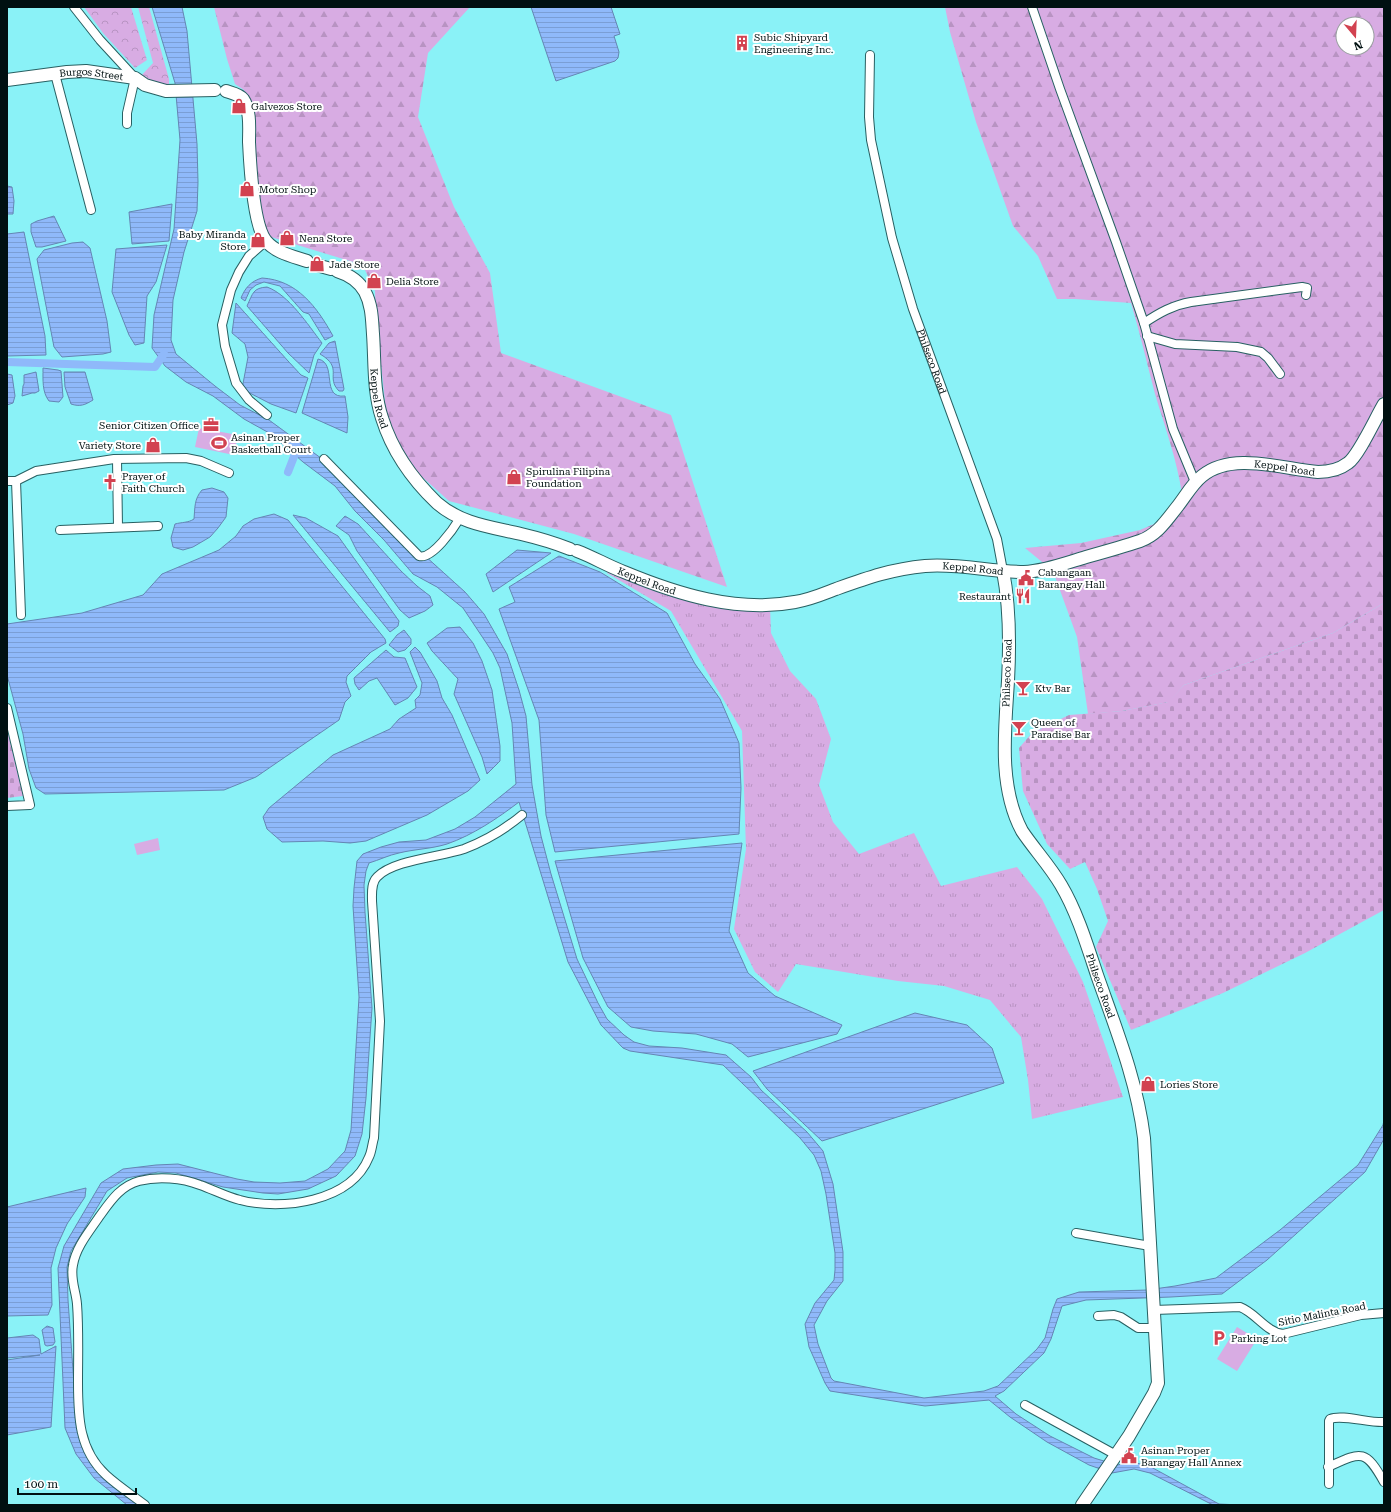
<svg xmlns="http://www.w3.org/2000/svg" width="1391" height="1512" viewBox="0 0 1391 1512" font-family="'Roboto Serif',serif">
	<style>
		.grass { fill: url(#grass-tufts) }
		.forest { fill: url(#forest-firs); fill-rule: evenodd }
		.cemetery { fill: url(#cemetery-stones) }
		.park { fill: url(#park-crowns) }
		.garden { fill: #d8ace3 }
		.water { fill: url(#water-rules); stroke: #6486b4 }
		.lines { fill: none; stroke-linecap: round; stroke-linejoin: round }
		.canal { stroke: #8fb9fa; stroke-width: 8 }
		.street-casing { stroke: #286062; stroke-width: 10 }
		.secondary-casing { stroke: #286062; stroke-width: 14 }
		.street { stroke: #fff; stroke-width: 8 }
		.secondary { stroke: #fff; stroke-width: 12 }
		.labels { text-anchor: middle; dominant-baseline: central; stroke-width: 4; stroke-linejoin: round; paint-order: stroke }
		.poi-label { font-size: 10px; fill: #001011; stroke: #fff; text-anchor: start }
		.street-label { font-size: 10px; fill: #001011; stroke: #fff }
	</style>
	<defs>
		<pattern id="grass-tufts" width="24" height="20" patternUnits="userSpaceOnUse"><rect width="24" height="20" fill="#d8ace3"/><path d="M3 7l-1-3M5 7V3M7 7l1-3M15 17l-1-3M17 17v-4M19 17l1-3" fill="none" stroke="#b893c2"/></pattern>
		<pattern id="forest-firs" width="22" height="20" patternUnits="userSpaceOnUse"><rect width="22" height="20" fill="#d8ace3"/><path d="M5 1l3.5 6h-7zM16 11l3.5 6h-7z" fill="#b893c2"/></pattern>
		<pattern id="cemetery-stones" width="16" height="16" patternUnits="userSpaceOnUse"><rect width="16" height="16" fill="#d8ace3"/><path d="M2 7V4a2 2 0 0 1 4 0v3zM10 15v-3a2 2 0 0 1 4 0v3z" fill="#b893c2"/></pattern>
		<pattern id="park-crowns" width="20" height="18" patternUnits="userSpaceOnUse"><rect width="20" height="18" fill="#d8ace3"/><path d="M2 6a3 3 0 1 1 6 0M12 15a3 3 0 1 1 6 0" fill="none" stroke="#b893c2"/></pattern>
		<pattern id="water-rules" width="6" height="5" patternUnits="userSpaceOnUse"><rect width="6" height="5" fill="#8fb9fa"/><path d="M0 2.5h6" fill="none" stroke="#7a9ed5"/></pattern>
	</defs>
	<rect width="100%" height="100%" fill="#8af2f7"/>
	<polygon class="grass" points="606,558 706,600 770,605 771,633 790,671 816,699 831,739 819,785 833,822 859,854 914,833 941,886 1017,867 1042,899 1083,982 1123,1097 1032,1119 1028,1080 1021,1037 990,1000 944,986 898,981 796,964 778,992 755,972 734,929 746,849 742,731 671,611 607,573"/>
	<g class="forest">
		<polygon points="214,7 470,7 428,53 418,117 454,207 490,273 501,353 671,415 727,587 574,534 449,501 411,467 397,442 386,411 376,317 375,291 364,268 353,262 271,237 262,224 249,108 244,90 235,84 227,59"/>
		<path d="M945,7H1384V603L1333,633L1184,685L1169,702L1122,711L1088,714L1077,637L1053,571L1025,548L1081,543L1140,530L1154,524L1166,514L1182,494C1177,460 1165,427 1155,394C1147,364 1140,333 1131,303L1075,299H1057L1038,256L1013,226L976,122L950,32ZM1343,24H1367V48H1343Z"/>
	</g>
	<g class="cemetery">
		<polygon points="1384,603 1384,910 1305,953 1223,993 1131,1030 1096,947 1108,921 1097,889 1085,862 1070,869 1047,844 1023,791 1019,748 1032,733 1069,715 1122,711 1168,702 1184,685 1333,633"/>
		<polygon points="7,729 23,796 7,798"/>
	</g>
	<g class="park">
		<polygon points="84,7 131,7 147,60 135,68 103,33"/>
		<polygon points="138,7 149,7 169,79 169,86 161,86 140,77 153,63"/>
	</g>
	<g class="garden">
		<polygon points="199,428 238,435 234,455 195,447"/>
		<polygon points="158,838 160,850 137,855 134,844"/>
		<polygon points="1237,1327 1257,1339 1237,1371 1217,1359"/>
	</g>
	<g class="water">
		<path d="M152,7H182L187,31L197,144L198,182L197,211L184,252L173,300L171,340L176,354L215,386L240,405L269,420L344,475L367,497L403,536L465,592L484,614L507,654L519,690L526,716L532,785L541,836L551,874L577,959L598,1003L607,1019L624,1035L634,1042L649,1046L682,1048L726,1055L751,1077L761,1090L807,1132L823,1151L833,1184L843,1252V1281L827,1301L814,1325L818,1344L831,1378L834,1381L924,1398L984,1391L998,1386L1037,1349L1045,1338L1053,1309L1057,1299L1079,1292L1147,1290L1175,1286L1216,1278L1280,1230L1358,1165L1383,1125L1384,1120V1139L1365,1172L1267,1260L1222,1294L1171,1297L1086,1300L1062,1306L1051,1339L1044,1353L1004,1391L995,1396L1016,1414L1050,1436L1094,1458L1117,1465L1133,1462L1151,1467L1219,1504L1240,1505H1213L1150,1473L1134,1469L1112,1473L1089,1465L1047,1442L1010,1417L989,1400L925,1406L830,1391L825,1383L809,1347L805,1324L815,1303L834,1280L835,1270V1253L826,1194L821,1171L814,1155L800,1138L723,1065L630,1051L623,1048L601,1025L568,962L519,802C498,818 473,835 447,844C431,849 415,849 399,853C389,855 379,860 369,863L366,871L364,885L365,912L372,1008L369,1052L366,1098L362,1134L355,1156L336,1176L308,1189L278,1194L263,1193L223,1187L176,1173L158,1172L127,1178L107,1191L71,1251L67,1267L68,1300L77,1427L85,1446L104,1475L143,1505H127L94,1478L76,1454L65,1428L58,1268L64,1246L101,1183L123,1169L156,1165L178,1164L237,1179L254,1182L280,1183L305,1181L328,1169L345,1151L351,1130L359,997L353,906L354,888L357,861L363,854L381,847L399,842L426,840L455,829L475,817L516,784L512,723L500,668L493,653L463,608L437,587L413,574L384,540L355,511L335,486L303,462L271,434L244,419L213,396L186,382L165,366L152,348L154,315L174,229L180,140L175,83Z"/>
		<polygon points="531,7 611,7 620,34 614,36 619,52 618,58 615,61 556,81"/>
		<polygon points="7,186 12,187 14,201 13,214 7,214"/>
		<polygon points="172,204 169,241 132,244 129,212"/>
		<polygon points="54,216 66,241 42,247 36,247 31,232 31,224 37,221"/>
		<polygon points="24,232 45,336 46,355 7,356 7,234"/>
		<polygon points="83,242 90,248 107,321 111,352 103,354 62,357 54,347 37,259 44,250 72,243"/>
		<polygon points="167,245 156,282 147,296 144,343 135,345 129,335 112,292 116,249"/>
		<path d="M262,278C297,280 317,307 333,336L325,340L309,314L303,312L280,286L264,282L256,285L250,290L245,301L241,298C245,288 251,281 262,278Z"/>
		<path d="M267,287C289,295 308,325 322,343L314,355L309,373L288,353L247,306C253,293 253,288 267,287Z"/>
		<polygon points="236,303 288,361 301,375 308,378 296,413 271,404 242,389 248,357 245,344 232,333"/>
		<path d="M335,341L344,389L343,391H339C325,377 344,368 320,354L329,343Z"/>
		<path d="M318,359C338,363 320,399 345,396L348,417L347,433L302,413Z"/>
		<path d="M43,368L58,370L61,371L63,397L59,402L49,401C42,392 43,380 43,368Z"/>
		<polygon points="36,372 39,391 35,393 32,393 22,396 23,386 24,384 24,375"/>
		<path d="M64,372H85L93,400C85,405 80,407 71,404L65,387Z"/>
		<polygon points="7,374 12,375 15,396 13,403 7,405"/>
		<path d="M212,488L224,492L228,498L226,517L218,528L210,537L193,547L183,550L173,547L171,538L175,524C182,522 188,523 194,519C195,508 194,499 202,490Z"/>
		<polygon points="274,514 288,520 385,639 386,643 371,652 347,676 346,682 351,696 345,702 339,720 256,777 224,790 45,794 36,788 29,769 23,734 7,675 7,624 82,613 143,595 162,574 219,550 236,536 243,526 254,519"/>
		<polygon points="293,515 306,518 338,536 399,621 398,626 390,632"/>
		<polygon points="345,516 358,524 401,571 417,586 430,596 433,605 425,611 409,618 400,610 357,551 349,535 336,526"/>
		<polygon points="517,550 551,553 493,592 486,574"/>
		<polygon points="559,556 600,572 667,613 695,664 720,699 739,743 741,788 739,834 555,852 546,815 539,720 499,609 515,602 509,587"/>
		<polygon points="460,627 473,643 482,661 492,690 500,746 500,761 487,774 482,757 454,694 458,679 432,651 427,643 447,628"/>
		<polygon points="404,630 411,639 411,644 405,650 398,652 389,645 397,635"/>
		<polygon points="415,647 420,652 437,681 442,698 452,715 480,780 468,791 427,815 366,841 350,843 323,841 282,842 267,829 263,817 269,808 333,755 390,729 399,719 416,708 415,700 420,695 422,683 410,652"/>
		<polygon points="386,650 394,657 405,658 417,687 408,698 395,705 377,678 369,681 359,690 355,684 354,678"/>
		<polygon points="742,843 729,931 748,973 775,996 842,1025 837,1034 748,1057 732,1044 696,1034 653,1031 631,1027 608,1007 583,958 555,861"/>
		<polygon points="915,1013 967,1025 992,1048 1004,1083 822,1141 767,1089 753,1071"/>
		<polygon points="86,1188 85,1197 67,1224 56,1248 51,1268 52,1305 48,1315 7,1316 7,1207"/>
		<polygon points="47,1326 53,1328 55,1342 53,1345 47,1346 45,1345 42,1330"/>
		<polygon points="33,1335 39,1339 41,1354 56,1346 51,1427 7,1435 7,1360 40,1355 7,1358 7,1338"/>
	</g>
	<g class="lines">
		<g class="canal">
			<polyline points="7,362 155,367 164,354"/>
			<polyline points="288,472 297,449"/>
		</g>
		<defs>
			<g id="street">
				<polyline points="74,7 100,40 135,78 127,113 127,124"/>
				<polyline points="1032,7 1060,89 1116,242 1144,323 1173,429 1195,482"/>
				<path id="s1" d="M870,55L869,117L871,140L892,238L913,309L997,539L1003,571"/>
				<polyline points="55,74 91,210"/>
				<polyline points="266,241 249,256 239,272 231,290 222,325 225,346 236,383 249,400 267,415"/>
				<path d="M1144,323C1159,313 1173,305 1191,302L1302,287L1307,288L1306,295"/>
				<polyline points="1147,336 1175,344 1237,347 1261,352 1268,358 1280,374"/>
				<polyline points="117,459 118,527"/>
				<path d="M324,459L419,556C432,560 454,528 460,518"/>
				<polyline points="7,481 16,481 36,471 114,459 186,458 201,461 229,473"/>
				<polyline points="16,481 21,615"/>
				<polyline points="60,530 158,526"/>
				<polyline points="7,708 30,805 7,806"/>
				<polyline points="1076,1233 1150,1246"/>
				<path d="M1154,1310L1240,1307C1256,1313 1266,1332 1283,1334L1361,1315L1384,1313"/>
				<polyline points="1098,1316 1114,1315 1121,1317 1138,1328 1155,1328"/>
				<polyline points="1025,1405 1116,1455"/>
				<path d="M1328,1467C1361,1452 1365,1448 1384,1482"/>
				<path d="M1329,1484V1421L1330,1419C1342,1414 1369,1423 1384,1422"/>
				<path d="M145,1505C132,1495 118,1486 106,1475C79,1450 78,1417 78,1382C78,1356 79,1330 77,1304C76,1291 70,1279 73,1265C76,1247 89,1232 99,1217C110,1202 120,1186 139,1181C158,1176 182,1178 200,1185C214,1190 227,1197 240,1200C282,1211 351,1202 369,1157C372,1151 372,1144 374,1138L380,1021L372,901C372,893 371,883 377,877C393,860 440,857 464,849C485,841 504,830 522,815"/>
			</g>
			<g id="secondary">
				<path id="s2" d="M7,80L67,72L86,71L135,78L145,85L166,91L215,90"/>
				<path d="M226,91C232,93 239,94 243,99C251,111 249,129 249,142C250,163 253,225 266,241C276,253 292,256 307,261"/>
				<polyline points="320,266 331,269"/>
				<path id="s3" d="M337,271C350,275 359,281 365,292C372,305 372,320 373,334C375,361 373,391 382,418C392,450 413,480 437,503C461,524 491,527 521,534C538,538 555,543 570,549"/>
				<path id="s4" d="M577,551C593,557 608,566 624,572C677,594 737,613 795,602C809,600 823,594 836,589C867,578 892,569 925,566C958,563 991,572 1024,572C1045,571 1066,563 1086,557C1104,552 1122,547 1140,541C1157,535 1166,521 1177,507C1185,497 1192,484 1202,476C1232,451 1283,469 1318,472C1329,472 1339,470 1348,463C1359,455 1376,417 1384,404"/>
				<path id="s5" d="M1003,571C1010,607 1010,644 1008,681C1005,730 998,786 1022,831C1034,849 1050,866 1061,885C1077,912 1087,945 1097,975C1116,1029 1137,1081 1144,1138L1158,1383L1154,1393L1129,1436L1082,1505"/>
			</g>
		</defs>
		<use href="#street" class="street-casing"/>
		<use href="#secondary" class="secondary-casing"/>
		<use href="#street" class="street"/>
		<use href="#secondary" class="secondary"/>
	</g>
	<defs>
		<symbol id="building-bare" viewBox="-9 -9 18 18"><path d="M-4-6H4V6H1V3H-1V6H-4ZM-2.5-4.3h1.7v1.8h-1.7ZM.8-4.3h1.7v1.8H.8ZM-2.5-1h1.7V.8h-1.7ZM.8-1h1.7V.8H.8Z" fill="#d24250" stroke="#fff" stroke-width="2.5" paint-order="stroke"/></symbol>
		<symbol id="shop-bare" viewBox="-9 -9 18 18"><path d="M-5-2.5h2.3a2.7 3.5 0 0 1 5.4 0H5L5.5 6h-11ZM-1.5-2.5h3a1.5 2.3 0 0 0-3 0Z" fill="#d24250" stroke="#fff" stroke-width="2.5" paint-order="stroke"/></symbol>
		<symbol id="office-bare" viewBox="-9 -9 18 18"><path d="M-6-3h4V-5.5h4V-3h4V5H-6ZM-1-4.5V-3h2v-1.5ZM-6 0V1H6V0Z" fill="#d24250" stroke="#fff" stroke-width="2.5" paint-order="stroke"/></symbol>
		<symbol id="stadium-bare" viewBox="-9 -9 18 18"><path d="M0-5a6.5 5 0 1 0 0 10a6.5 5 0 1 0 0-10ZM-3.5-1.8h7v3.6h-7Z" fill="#d24250" stroke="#fff" stroke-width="2.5" paint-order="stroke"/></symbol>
		<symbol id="church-bare" viewBox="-9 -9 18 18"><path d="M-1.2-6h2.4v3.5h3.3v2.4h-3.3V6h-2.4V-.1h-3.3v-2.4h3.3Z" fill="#d24250" stroke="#fff" stroke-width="2.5" paint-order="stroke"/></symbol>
		<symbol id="civic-bare" viewBox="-9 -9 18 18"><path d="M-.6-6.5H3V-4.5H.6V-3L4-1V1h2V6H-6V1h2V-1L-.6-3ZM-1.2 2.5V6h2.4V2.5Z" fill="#d24250" stroke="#fff" stroke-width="2.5" paint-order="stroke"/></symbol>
		<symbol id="restaurant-bare" viewBox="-9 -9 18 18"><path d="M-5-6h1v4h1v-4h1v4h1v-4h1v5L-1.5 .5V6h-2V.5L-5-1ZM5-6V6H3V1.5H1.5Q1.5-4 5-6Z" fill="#d24250" stroke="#fff" stroke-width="2.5" paint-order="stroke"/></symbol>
		<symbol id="bar-bare" viewBox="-9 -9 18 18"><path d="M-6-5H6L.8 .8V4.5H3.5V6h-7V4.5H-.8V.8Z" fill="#d24250" stroke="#fff" stroke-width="2.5" paint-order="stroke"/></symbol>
		<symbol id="parking-bare" viewBox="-9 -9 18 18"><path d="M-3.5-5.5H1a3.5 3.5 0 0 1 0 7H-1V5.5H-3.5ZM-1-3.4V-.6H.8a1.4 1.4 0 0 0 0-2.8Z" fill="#d24250" stroke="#fff" stroke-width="2.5" paint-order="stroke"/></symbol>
	</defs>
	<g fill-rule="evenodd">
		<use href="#building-bare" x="731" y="32" width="22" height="22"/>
		<use href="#shop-bare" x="228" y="95" width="22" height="22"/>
		<use href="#shop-bare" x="236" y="178" width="22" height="22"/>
		<use href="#shop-bare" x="276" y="227" width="22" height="22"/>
		<use href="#shop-bare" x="247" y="229" width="22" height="22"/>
		<use href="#shop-bare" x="306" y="253" width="22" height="22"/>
		<use href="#shop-bare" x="363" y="270" width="22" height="22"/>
		<use href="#office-bare" x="200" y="414" width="22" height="22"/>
		<use href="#stadium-bare" x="208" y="432" width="22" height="22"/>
		<use href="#shop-bare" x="142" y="434" width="22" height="22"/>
		<use href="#shop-bare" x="503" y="466" width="22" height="22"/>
		<use href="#church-bare" x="99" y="471" width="22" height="22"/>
		<use href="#civic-bare" x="1015" y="567" width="22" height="22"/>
		<use href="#restaurant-bare" x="1012" y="585" width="22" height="22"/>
		<use href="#bar-bare" x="1012" y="677" width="22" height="22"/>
		<use href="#bar-bare" x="1008" y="717" width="22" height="22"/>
		<use href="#shop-bare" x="1137" y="1073" width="22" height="22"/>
		<use href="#parking-bare" x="1208" y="1327" width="22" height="22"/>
		<use href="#civic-bare" x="1118" y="1445" width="22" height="22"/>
	</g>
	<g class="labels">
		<g class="poi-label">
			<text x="754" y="37">Subic Shipyard<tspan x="754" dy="12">Engineering Inc.</tspan></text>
			<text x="251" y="106">Galvezos Store</text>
			<text x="259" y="189">Motor Shop</text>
			<text x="246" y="234" text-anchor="end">Baby Miranda<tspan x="246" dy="12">Store</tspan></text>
			<text x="299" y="238">Nena Store</text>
			<text x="329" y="264">Jade Store</text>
			<text x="386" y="281">Delia Store</text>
			<text x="199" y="425" text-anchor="end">Senior Citizen Office</text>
			<text x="231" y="437">Asinan Proper<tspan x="231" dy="12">Basketball Court</tspan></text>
			<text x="141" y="445" text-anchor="end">Variety Store</text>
			<text x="526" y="471">Spirulina Filipina<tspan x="526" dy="12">Foundation</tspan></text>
			<text x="122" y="476">Prayer of<tspan x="122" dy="12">Faith Church</tspan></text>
			<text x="1038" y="572">Cabangaan<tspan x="1038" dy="12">Barangay Hall</tspan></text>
			<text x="1011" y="596" text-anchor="end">Restaurant</text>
			<text x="1035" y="688">Ktv Bar</text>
			<text x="1031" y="722">Queen of<tspan x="1031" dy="12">Paradise Bar</tspan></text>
			<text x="1160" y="1084">Lories Store</text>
			<text x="1231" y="1338">Parking Lot</text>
			<text x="1141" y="1450">Asinan Proper<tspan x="1141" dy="12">Barangay Hall Annex</tspan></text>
		</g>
		<g class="street-label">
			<text stroke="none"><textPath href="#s2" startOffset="85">Burgos Street</textPath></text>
			<text stroke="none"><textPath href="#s1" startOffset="315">Philseco Road</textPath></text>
			<text stroke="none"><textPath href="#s3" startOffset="144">Keppel Road</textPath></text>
			<text stroke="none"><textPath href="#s4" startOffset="759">Keppel Road</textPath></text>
			<text stroke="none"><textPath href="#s4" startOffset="411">Keppel Road</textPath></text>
			<text stroke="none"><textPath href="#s4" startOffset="76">Keppel Road</textPath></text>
			<text transform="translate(1007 673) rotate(-88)">Philseco Road</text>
			<text stroke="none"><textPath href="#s5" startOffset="438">Philseco Road</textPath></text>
			<text transform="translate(1322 1314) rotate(-11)">Sitio Malinta Road</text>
		</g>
	</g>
	<rect width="1391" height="1512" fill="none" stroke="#001011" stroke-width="16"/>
	<g transform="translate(1355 36) rotate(161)"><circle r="19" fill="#ffffff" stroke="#999fa0"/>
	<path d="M0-3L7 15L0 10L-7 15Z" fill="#d24250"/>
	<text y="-6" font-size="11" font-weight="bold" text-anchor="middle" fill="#001011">N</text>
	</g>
	<path d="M18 1488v6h118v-6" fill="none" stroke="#001011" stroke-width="2"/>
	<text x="24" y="1488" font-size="12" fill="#001011" stroke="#ffffff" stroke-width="3" paint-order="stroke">100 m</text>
</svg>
